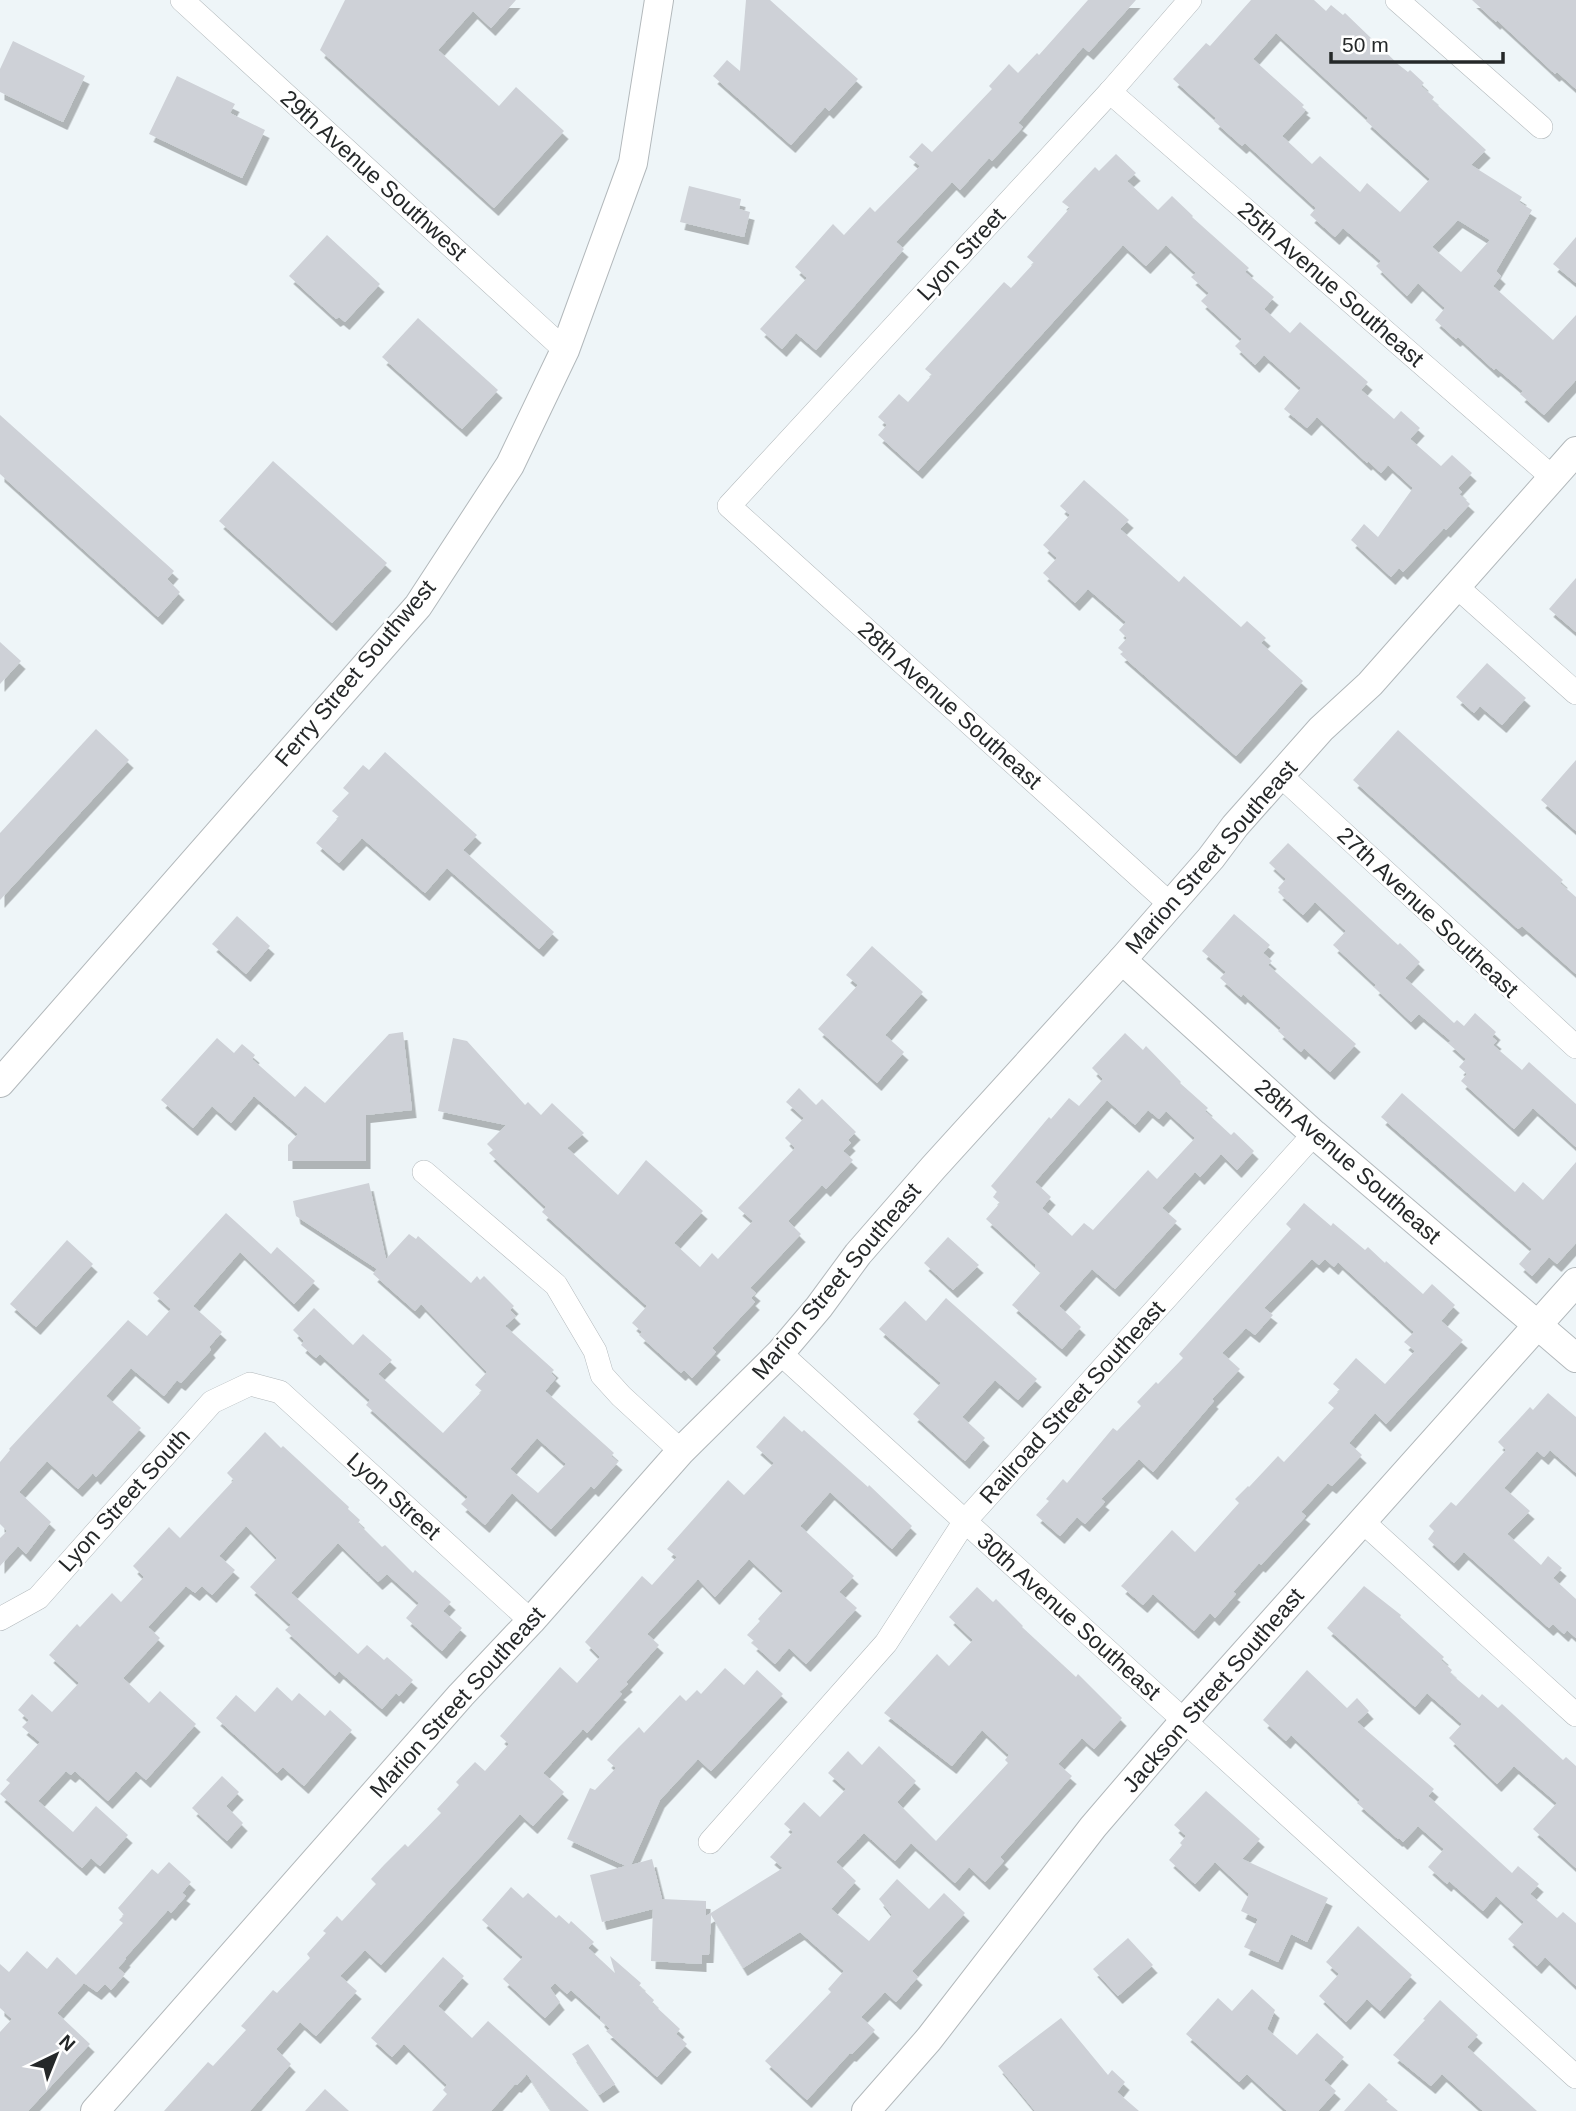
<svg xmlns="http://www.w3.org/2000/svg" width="1576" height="2111" viewBox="0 0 1576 2111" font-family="Helvetica,sans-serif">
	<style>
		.building { fill: #ced1d7; fill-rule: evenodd; filter: url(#shadow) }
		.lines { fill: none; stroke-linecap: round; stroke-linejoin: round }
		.minor-casing { stroke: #b2b8bb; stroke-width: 24 }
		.tertiary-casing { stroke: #b2b8bb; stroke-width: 30 }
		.minor { stroke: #fff; stroke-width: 23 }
		.tertiary { stroke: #fff; stroke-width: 28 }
		.labels { text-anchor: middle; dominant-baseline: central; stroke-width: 5; stroke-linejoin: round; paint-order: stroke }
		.street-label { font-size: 23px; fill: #252829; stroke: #fff }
	</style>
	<defs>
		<filter id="shadow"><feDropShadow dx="4.5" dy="8" stdDeviation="0" flood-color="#0004"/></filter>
	</defs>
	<rect width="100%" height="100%" fill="#eef5f8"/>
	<g class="building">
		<polygon points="345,0 516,0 491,28 473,11 438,50 499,106 516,87 564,131 494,208 320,50"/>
		<polygon points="746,0 770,0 858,79 829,111 825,107 791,145 713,76 727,60 740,71"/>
		<polygon points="1088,0 1136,0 1089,52 1083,47 1018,123 1023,127 992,161 989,158 960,190 952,182 896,242 904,249 816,350 796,333 782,349 760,329 807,278 795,267 833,224 844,235 870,207 875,212 920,166 909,157 922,143 932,152 992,89 989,86 1009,64 1018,73 1037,53 1039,55"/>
		<path d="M1251,0H1314L1326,11L1331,5L1343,15L1345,13L1399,65L1408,72L1410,70L1424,83L1421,86L1434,97L1432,100L1486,150L1471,165L1522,197L1519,202L1532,210L1496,271L1501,276L1493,286L1553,340L1576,315V380L1544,415L1520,394L1523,391L1496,368L1494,370L1458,337L1456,339L1435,320L1445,308L1418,283L1407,296L1376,266L1381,261L1343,228L1335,237L1310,215L1316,208L1245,143L1242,146L1214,121L1216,118L1173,79L1206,43L1210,46ZM1276,33L1368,118L1366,121L1430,179L1400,212L1367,183L1360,192L1320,156L1312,164L1282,136L1306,110L1302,107L1304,105L1253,59ZM1458,220L1490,240L1461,272L1432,247Z"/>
		<polygon points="1472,0 1576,0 1576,89 1557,72 1555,74 1497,20 1496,22"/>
		<polygon points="13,41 85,76 63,122 0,92 0,69"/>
		<polygon points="177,76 235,104 230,113 265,130 242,178 149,134"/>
		<polygon points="1116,154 1136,173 1127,181 1158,210 1172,196 1193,216 1192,217 1249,268 1245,272 1274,297 1264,309 1290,333 1300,322 1368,382 1361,390 1394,419 1401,411 1420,428 1410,439 1441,466 1452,455 1472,473 1458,488 1462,492 1459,494 1470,504 1446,530 1444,528 1403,572 1399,568 1391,577 1351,540 1364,524 1378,537 1413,488 1388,465 1381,473 1368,461 1367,463 1317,417 1307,428 1284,409 1301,388 1264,355 1255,365 1235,346 1242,339 1201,301 1209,293 1191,277 1196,273 1166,245 1146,266 1123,245 918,471 878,435 887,425 878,417 899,394 908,402 932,375 925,369 954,337 1004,282 1011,288 1034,263 1027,257 1070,208 1062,202 1095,167 1099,171"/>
		<polygon points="689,186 741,199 739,209 750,212 744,237 680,222"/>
		<polygon points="327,235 380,284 345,322 339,317 336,319 289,276"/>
		<polygon points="1576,237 1576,283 1553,264"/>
		<polygon points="418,318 498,390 462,429 382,357"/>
		<polygon points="0,415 174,571 167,579 180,592 158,617 0,474"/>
		<polygon points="273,461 387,563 332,623 219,521"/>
		<polygon points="1084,480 1129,520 1120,529 1179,582 1184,576 1241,627 1247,621 1266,638 1261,643 1303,681 1236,756 1120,654 1123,652 1118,648 1127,638 1119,630 1126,622 1088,589 1075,603 1043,573 1057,558 1043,545 1070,515 1060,506"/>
		<polygon points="1576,578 1576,632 1549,609"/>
		<polygon points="0,642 21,661 0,684"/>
		<polygon points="1487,663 1526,698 1502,725 1480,706 1474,713 1456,697"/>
		<polygon points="96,729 129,760 0,900 0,833"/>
		<polygon points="1398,730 1563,880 1560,883 1576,897 1576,974 1522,926 1518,929 1353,780"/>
		<polygon points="385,752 477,835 463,850 554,932 539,949 447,868 425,893 362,838 339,863 316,843 339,817 332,811 349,793 343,788 363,765 369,770"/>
		<polygon points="1576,760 1576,831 1541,800"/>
		<polygon points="1288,843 1398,945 1400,943 1420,962 1405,978 1454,1023 1457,1020 1464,1026 1475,1013 1496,1032 1492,1037 1497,1041 1493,1045 1522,1070 1529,1062 1576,1104 1576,1147 1533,1108 1514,1129 1461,1081 1467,1074 1459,1067 1466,1059 1448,1043 1451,1041 1419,1014 1411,1022 1374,987 1376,985 1333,945 1346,931 1315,902 1303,915 1278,892 1280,890 1278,888 1286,879 1269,863"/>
		<polygon points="1234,914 1270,945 1263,953 1272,961 1268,965 1356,1044 1330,1072 1304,1048 1301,1052 1278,1031 1281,1028 1243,994 1241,997 1220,978 1226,972 1202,951"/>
		<polygon points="237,916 270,946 246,974 212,944"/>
		<polygon points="872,946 923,992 885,1035 904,1052 877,1083 818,1029 858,985 846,975"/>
		<polygon points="403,1032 412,1110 366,1115 366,1161 288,1161 288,1145 298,1134 254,1096 231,1123 212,1106 193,1128 161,1100 217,1038 234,1053 242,1044 255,1055 252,1059 295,1097 305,1086 325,1103 389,1034"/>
		<path d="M1125,1033L1143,1050L1146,1046L1181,1082L1180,1083L1208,1108L1205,1111L1231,1135L1234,1132L1254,1151L1237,1170L1221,1154L1200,1177L1195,1172L1162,1208L1177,1221L1115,1289L1092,1269L1059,1306L1081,1327L1062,1349L1012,1305L1041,1272L1035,1267L1036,1265L986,1219L1000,1203L993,1197L997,1192L991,1186L1049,1117L1051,1119L1069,1098L1079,1106L1103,1079L1092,1068ZM1107,1100L1135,1125L1148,1110L1159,1119L1166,1111L1195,1138L1157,1179L1148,1170L1093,1230L1084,1223L1072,1236L1042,1208L1051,1197L1035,1182Z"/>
		<polygon points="453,1038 467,1041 525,1105 528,1102 541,1115 552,1103 584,1133 567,1148 618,1195 646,1160 703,1211 674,1243 700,1267 712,1253 718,1259 753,1221 738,1208 795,1148 785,1138 804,1118 786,1102 799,1088 816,1105 822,1099 856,1132 848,1140 851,1143 843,1151 853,1160 826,1189 822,1185 788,1221 801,1234 750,1288 756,1293 751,1298 755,1302 712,1348 716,1352 692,1378 684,1370 681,1373 639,1335 642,1332 632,1323 647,1306 542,1212 546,1207 489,1153 493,1150 487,1144 506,1125 438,1111"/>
		<polygon points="1402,1093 1515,1192 1523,1182 1543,1200 1576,1162 1576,1243 1557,1264 1549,1257 1532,1276 1519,1264 1532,1249 1381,1117"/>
		<path d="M369,1183L386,1259L409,1234L416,1239L418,1236L471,1283L477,1276L480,1280L484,1276L514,1306L510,1310L516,1316L505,1326L554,1370L551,1373L556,1378L545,1391L614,1453L611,1456L618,1462L594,1489L591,1486L551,1529L512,1493L485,1525L461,1504L468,1497L366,1405L370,1400L320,1354L316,1358L301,1345L304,1341L293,1330L314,1308L353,1345L363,1334L392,1360L378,1374L443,1433L482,1391L475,1385L487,1372L421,1304L415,1311L373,1274L377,1269L296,1216L293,1201ZM537,1438L566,1464L538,1493L510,1469Z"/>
		<polygon points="1304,1203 1331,1226 1333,1223 1365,1250 1368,1247 1385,1263 1386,1261 1423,1294 1432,1284 1455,1305 1441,1321 1463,1340 1386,1424 1375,1413 1349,1443 1362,1455 1332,1486 1328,1483 1301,1512 1306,1516 1261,1565 1259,1563 1233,1592 1236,1594 1215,1618 1210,1613 1194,1631 1153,1594 1143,1605 1121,1586 1172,1530 1195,1552 1239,1503 1235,1499 1248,1486 1249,1487 1278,1456 1284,1462 1334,1408 1328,1403 1340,1390 1333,1384 1356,1358 1385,1384 1415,1351 1404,1342 1414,1332 1338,1262 1334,1267 1325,1259 1319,1265 1312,1259 1264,1308 1273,1315 1255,1335 1246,1328 1222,1353 1240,1369 1212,1399 1214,1401 1153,1472 1139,1459 1101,1499 1105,1502 1085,1524 1077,1517 1060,1536 1036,1515 1049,1501 1046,1499 1063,1479 1067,1483 1113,1428 1117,1431 1141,1406 1137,1402 1156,1382 1158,1384 1183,1358 1179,1354 1291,1229 1286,1224"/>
		<polygon points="226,1213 271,1254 277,1247 315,1281 294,1304 240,1252 193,1306 222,1332 209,1347 211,1350 181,1383 177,1380 164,1396 131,1368 106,1396 141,1428 96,1477 93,1473 78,1489 47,1461 19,1492 51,1522 26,1554 18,1546 0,1566 0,1538 7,1531 0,1524 0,1462 10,1450 9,1449 128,1320 147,1336 171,1309 153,1293"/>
		<polygon points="948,1237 979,1265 953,1290 924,1263"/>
		<polygon points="67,1240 93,1264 36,1327 10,1304"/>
		<polygon points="946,1298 1037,1379 1018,1400 995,1380 962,1417 985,1438 965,1461 913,1414 941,1383 879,1329 905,1301 926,1321"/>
		<polygon points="1548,1393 1576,1417 1576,1473 1550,1450 1544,1457 1537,1451 1504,1488 1530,1511 1507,1534 1541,1565 1548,1556 1562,1568 1553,1578 1576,1599 1576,1638 1567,1630 1564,1634 1553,1624 1549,1628 1464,1552 1454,1563 1428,1539 1434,1531 1429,1526 1451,1502 1456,1506 1506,1450 1498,1442 1530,1407 1533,1410"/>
		<polygon points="784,1416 802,1432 804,1430 868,1487 869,1485 912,1526 892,1549 830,1492 800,1526 854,1576 839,1592 857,1608 806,1664 789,1648 775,1664 752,1643 754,1641 747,1635 760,1621 758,1619 783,1591 749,1559 715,1597 698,1579 647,1634 659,1645 626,1682 628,1684 619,1692 622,1694 587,1733 583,1729 543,1773 564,1792 533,1826 520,1814 381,1965 365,1950 340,1976 357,1991 316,2036 300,2022 276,2049 291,2064 250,2111 164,2111 208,2062 213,2066 246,2030 241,2026 273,1990 277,1993 310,1958 307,1954 326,1933 323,1931 337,1916 342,1921 376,1884 371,1879 384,1865 405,1844 408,1847 441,1813 437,1809 459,1785 456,1782 475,1762 485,1771 509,1744 500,1736 560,1667 577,1683 600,1657 585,1642 642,1576 652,1585 677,1557 667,1549 728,1480 744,1495 774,1463 756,1447"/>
		<polygon points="265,1432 281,1448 283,1446 349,1507 348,1509 360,1520 358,1523 382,1547 385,1545 413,1573 415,1570 451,1602 443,1611 462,1628 442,1651 406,1618 419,1603 387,1574 378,1582 338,1543 291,1593 358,1654 367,1645 384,1660 387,1657 413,1680 399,1696 396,1693 382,1709 339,1671 335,1676 285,1630 291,1625 250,1587 277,1558 246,1526 219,1556 235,1570 212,1595 202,1586 195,1593 186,1586 148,1627 160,1638 123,1678 149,1703 160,1691 196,1724 146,1780 136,1771 108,1801 75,1771 71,1775 66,1771 38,1801 73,1832 96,1806 128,1835 100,1866 91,1858 82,1868 0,1794 10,1783 6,1780 40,1742 22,1727 29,1720 18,1710 32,1694 52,1712 79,1683 49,1655 77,1624 80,1627 112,1593 121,1602 144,1577 133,1566 169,1527 180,1538 234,1480 227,1473"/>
		<polygon points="1364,1586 1401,1615 1400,1617 1444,1657 1441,1660 1452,1670 1450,1673 1479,1698 1482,1694 1498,1708 1502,1704 1563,1760 1566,1757 1576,1766 1576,1868 1533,1829 1557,1803 1514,1766 1497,1784 1449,1738 1462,1724 1427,1693 1415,1707 1327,1628"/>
		<polygon points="977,1587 993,1602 996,1599 1023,1626 1022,1627 1076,1677 1078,1674 1122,1718 1094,1749 1082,1738 1058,1764 1072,1776 1000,1857 1004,1861 985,1882 969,1867 955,1883 911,1843 895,1861 864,1833 836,1862 856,1881 831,1909 869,1941 892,1915 879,1899 897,1879 929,1909 944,1893 965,1913 912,1971 918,1977 896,2002 885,1992 861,2017 875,2030 852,2054 850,2053 807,2100 765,2061 831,1992 828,1989 844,1971 800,1932 743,1968 711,1915 709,1955 702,1955 702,1964 651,1961 653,1909 602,1922 590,1875 626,1866 567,1839 590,1788 595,1790 616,1768 607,1760 619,1747 639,1727 644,1733 680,1695 686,1701 697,1690 701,1694 725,1668 744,1685 757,1670 783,1694 711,1771 698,1759 660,1800 631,1865 652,1859 662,1899 706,1901 706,1916 783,1868 770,1857 793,1832 784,1824 804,1802 820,1817 846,1789 828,1773 848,1751 862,1765 879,1746 916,1781 897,1802 936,1841 1008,1763 1005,1760 1009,1755 982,1730 952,1766 884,1713 937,1654 949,1666 973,1640 949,1617"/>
		<polygon points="1307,1670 1347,1708 1357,1698 1369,1711 1357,1722 1434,1789 1428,1796 1512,1873 1518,1866 1539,1884 1530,1894 1557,1918 1563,1912 1576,1923 1576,1986 1545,1957 1537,1966 1508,1939 1524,1922 1496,1896 1483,1911 1449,1881 1447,1884 1428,1867 1444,1849 1418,1826 1403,1842 1399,1838 1398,1839 1357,1803 1360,1800 1291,1735 1286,1741 1263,1720"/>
		<polygon points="277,1687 292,1701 299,1693 325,1716 330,1710 352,1730 304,1786 283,1767 277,1773 216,1718 236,1695 255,1712"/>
		<polygon points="222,1776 239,1792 226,1806 243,1823 227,1841 192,1808"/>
		<polygon points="1206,1791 1260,1839 1242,1859 1328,1898 1307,1942 1291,1934 1278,1962 1244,1947 1258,1919 1241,1911 1249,1894 1215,1862 1195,1884 1169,1860 1182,1845 1180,1843 1186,1836 1174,1825"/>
		<polygon points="169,1862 191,1882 182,1893 186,1896 171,1913 168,1910 125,1958 126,1959 118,1968 125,1974 111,1990 105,1984 97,1992 84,1983 57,2013 90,2044 28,2111 0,2111 0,2032 12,2019 0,2008 0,1964 9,1972 27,1951 47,1969 57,1957 76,1975 123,1923 119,1920 124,1915 118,1908 152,1869 158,1874"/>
		<polygon points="511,1887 523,1898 528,1893 556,1918 559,1915 569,1924 571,1921 594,1942 588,1948 615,1973 610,1956 641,1983 639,1986 654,2000 652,2003 680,2029 676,2034 687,2044 657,2077 606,2031 610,2029 600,2019 601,2017 571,1990 567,1994 555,1983 550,1988 560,2002 545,2018 503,1979 523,1957 482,1920"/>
		<polygon points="1358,1926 1412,1975 1380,2011 1367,1999 1346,2022 1319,1996 1339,1974 1326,1962"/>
		<polygon points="1128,1938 1153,1965 1118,1996 1093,1969"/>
		<polygon points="443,1957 464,1976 438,2006 472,2038 488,2021 589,2111 551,2111 527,2074 517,2085 515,2084 491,2111 432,2111 447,2094 443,2090 447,2085 404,2044 392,2057 371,2038"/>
		<polygon points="1252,1989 1275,2010 1267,2029 1297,2055 1317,2033 1344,2057 1324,2080 1336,2091 1318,2111 1287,2111 1247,2074 1239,2082 1186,2034 1218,1998 1232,2011"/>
		<polygon points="1440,2000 1478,2035 1467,2047 1537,2111 1483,2111 1442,2074 1431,2086 1393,2055 1425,2020 1423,2019"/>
		<polygon points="1061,2018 1108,2075 1112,2070 1125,2082 1117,2092 1139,2111 1035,2111 998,2066"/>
		<polygon points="588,2044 615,2084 599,2095 572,2054"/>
		<polygon points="1369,2083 1388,2100 1386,2101 1398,2111 1344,2111"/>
		<polygon points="325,2089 349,2111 305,2111"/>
	</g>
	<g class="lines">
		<defs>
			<g id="minor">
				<polyline points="182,0 565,350"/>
				<polyline points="1397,0 1541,127"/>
				<polyline points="1110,92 1552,477"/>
				<polyline points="1457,587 1576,693"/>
				<polyline points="1281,776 1576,1047"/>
				<polyline points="1170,904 729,506 1110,92 1190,0"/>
				<polyline points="424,1172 556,1285 595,1351 602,1375 621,1396 681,1451"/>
				<polyline points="780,1353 1576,2077"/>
				<polyline points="1362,1521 1576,1715"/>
				<polyline points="0,1619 38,1598 212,1402 250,1384 280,1392 531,1621"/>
				<polyline points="710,1842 886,1643 965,1521 1314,1134"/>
			</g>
			<g id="tertiary">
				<polyline points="1122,960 1314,1134 1576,1358"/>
				<polyline points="0,1083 418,606 510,465 565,350 633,163 659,0"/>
				<polyline points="95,2111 461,1695 531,1621 681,1451 780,1353 819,1307 858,1254 933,1168 1122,960 1211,858 1235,826 1321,729 1370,684 1576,451"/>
				<polyline points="866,2111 929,2039 1093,1827 1184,1721 1576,1282"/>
			</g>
		</defs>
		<use href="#minor" class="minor-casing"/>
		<use href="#tertiary" class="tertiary-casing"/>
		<use href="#minor" class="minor"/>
		<use href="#tertiary" class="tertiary"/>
	</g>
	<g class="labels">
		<g class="street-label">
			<text transform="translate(374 175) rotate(42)">29th Avenue Southwest</text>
			<text transform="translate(961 254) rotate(-47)">Lyon Street</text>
			<text transform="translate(1331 284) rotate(41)">25th Avenue Southeast</text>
			<text transform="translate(355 673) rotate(-50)">Ferry Street Southwest</text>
			<text transform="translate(950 705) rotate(42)">28th Avenue Southeast</text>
			<text transform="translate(1211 857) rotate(-49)">Marion Street Southeast</text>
			<text transform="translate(1428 912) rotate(43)">27th Avenue Southeast</text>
			<text transform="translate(1348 1161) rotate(41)">28th Avenue Southeast</text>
			<text transform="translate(836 1281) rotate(-50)">Marion Street Southeast</text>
			<text transform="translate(1072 1402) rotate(-48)">Railroad Street Southeast</text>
			<text transform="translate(394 1496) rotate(42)">Lyon Street</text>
			<text transform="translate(124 1500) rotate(-48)">Lyon Street South</text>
			<text transform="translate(1069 1616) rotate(42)">30th Avenue Southeast</text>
			<text transform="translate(1213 1690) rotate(-49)">Jackson Street Southeast</text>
			<text transform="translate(457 1702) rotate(-48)">Marion Street Southeast</text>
		</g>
	</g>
	<g transform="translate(56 2055) rotate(43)" stroke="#ffffff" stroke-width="5" paint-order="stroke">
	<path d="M0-5L12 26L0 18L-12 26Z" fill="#252829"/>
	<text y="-10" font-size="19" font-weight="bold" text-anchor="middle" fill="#252829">N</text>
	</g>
	<path d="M1331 52v10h172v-10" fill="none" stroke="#252829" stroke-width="3.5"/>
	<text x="1342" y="52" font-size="21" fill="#252829" stroke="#ffffff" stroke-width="5" paint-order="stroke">50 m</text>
</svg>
